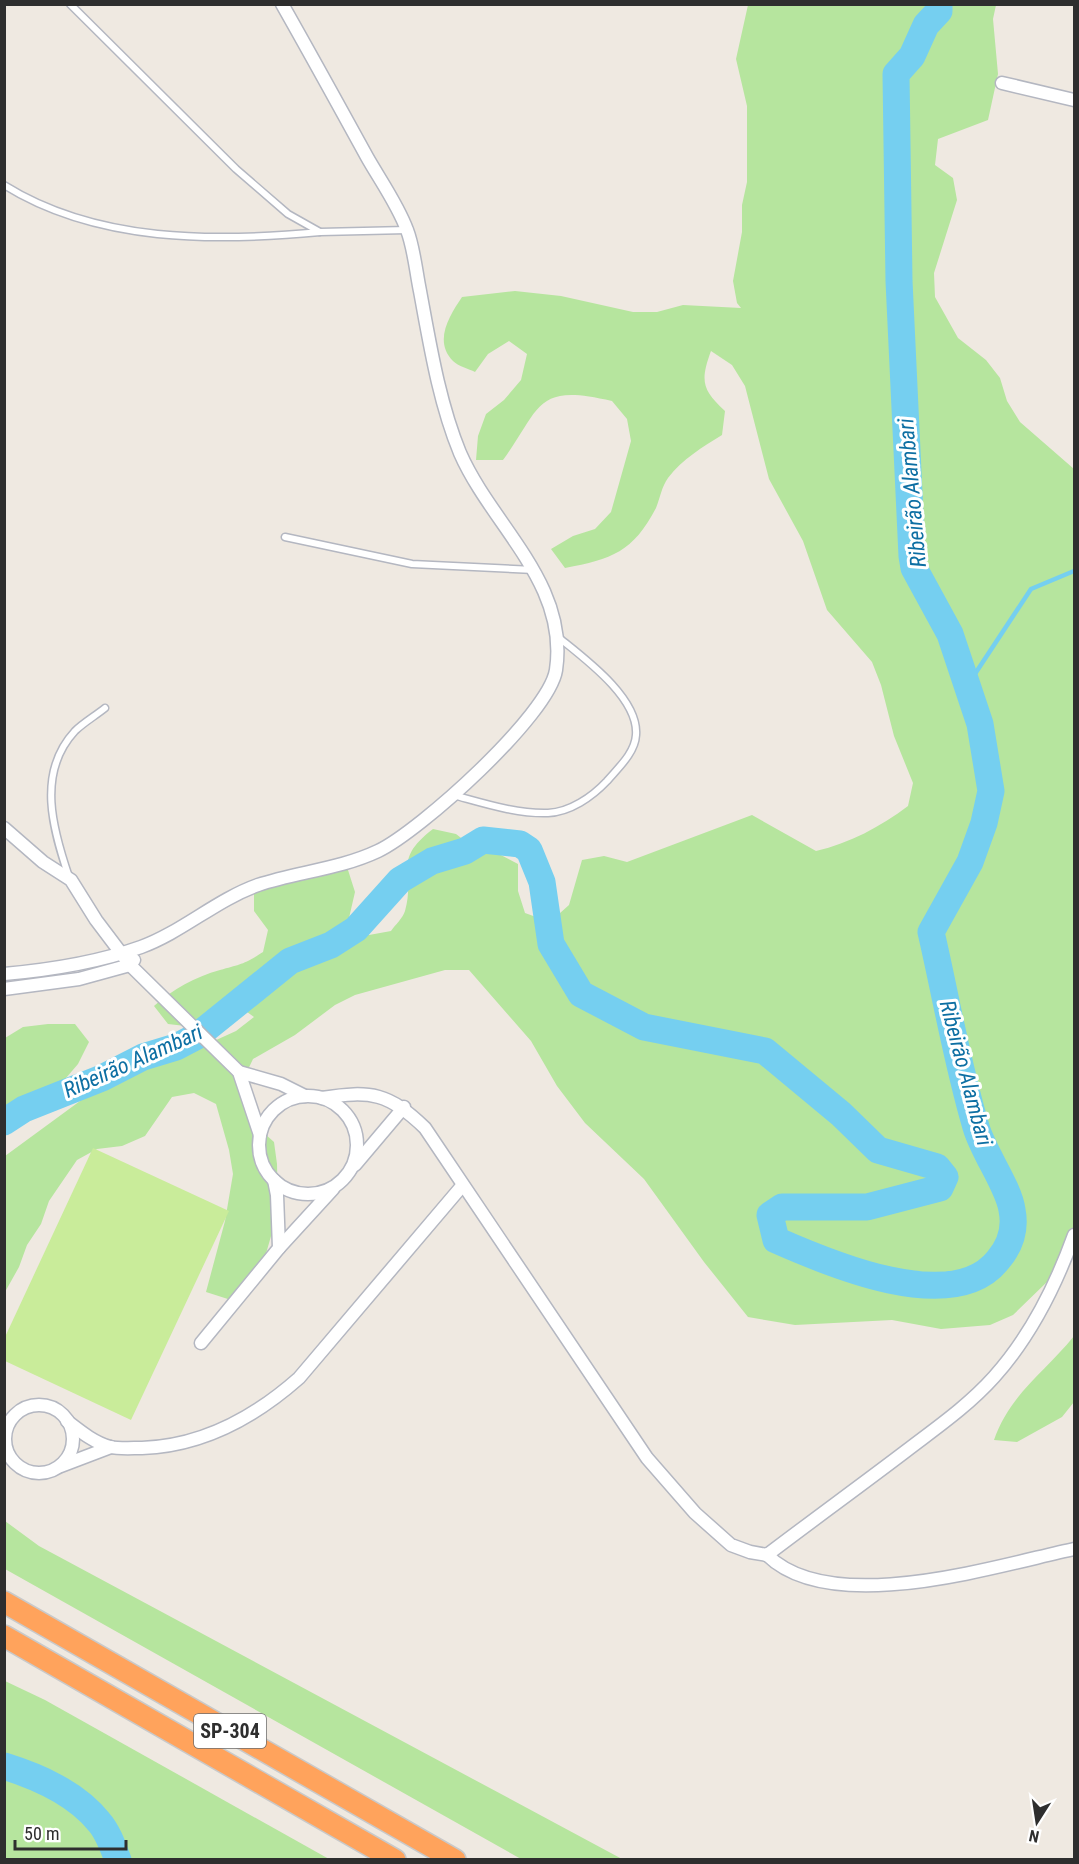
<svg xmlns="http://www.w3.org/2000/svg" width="1079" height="1864" viewBox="0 0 1079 1864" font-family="'Roboto Condensed',sans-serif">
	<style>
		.green { fill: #b6e59e }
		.pitch { fill: #c9ec9a }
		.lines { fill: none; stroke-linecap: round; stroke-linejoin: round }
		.stream { stroke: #75cff0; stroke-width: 4.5 }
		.river { stroke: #75cff0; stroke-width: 27 }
		.lane-casing { stroke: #b4b7c1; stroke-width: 9 }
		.street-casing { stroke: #b4b7c1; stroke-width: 15 }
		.highway-casing { stroke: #c9c9c9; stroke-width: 24 }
		.lane { stroke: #fff; stroke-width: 6 }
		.street { stroke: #fff; stroke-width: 12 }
		.highway { stroke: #ffa35c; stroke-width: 21 }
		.labels { text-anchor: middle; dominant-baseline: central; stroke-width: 6; stroke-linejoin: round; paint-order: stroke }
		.shield { fill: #fff; stroke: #6d6d6d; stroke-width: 1.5 }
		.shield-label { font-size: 20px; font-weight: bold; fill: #2e2e2e }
		.water-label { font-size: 22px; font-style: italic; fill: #0d6fa3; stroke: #fff }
	</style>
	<rect width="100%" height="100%" fill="#efe9e1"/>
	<g class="green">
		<path d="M748,5H996L993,19L998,74L988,120L938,139L935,165L953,178L957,200L934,273L935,297L958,338L986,360L1000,378L1007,401L1020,422L1074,469V1225L1066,1258L1048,1281L1013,1315L990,1325L941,1329L892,1320L795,1325L748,1317L704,1262L644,1179L585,1123L557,1086L531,1041L469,970H445L355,995L335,1005L295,1035L253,1059L243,1080V1104L256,1126L274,1142L277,1164L278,1212L265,1257L231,1300L206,1292L225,1221L233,1174L229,1150L216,1104L194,1093L172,1097L145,1136L122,1146L97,1149L77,1160L49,1201L41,1224L27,1245L19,1267L5,1292V1156L121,1071L170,1055L192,1051L236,1031L254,1017L236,1004L194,1027L168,1024L154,1006C173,989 195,977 220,970C240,964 243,965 263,952L268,930L254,911V887L325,864L348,870L355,892L349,918L369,935L391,931C395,925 403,918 405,911C416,872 391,861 433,829L456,834L474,848L497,853L518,864V891L525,913L550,922L569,905L582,860L604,856L627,862L752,815L816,851C850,843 880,827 908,806L913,783L894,736L881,685L872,662L827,610L803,541L769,479L745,386L732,365L711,351C700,381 702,390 725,411L722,435C703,447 682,459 668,478C662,486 660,498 656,508C633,552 612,559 565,568L551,549L573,536L595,529L611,512L631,441L627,419L612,401C535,383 542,406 503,460H476L478,436L486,414L504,400L521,380L527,354L509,341L488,354L475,372C469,369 458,366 453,361C433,341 450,315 462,297L515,291L561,296L633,312H657L683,305L741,308L737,303L733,281L742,232V205L747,182V106L736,59Z"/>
		<polygon points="48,1024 75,1024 89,1042 78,1064 48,1099 5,1125 5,1038 23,1027"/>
		<path d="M1074,1336V1402L1062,1417L1017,1442L994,1440C1010,1394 1045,1372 1074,1336Z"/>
		<polygon points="5,1521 39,1546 622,1859 521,1859 5,1569"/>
		<polygon points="5,1681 45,1700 329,1859 5,1859"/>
	</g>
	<polygon class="pitch" points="93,1148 229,1211 131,1420 5,1361 5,1337"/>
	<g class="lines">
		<polyline class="stream" points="967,686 1031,589 1074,571"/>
		<g class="river">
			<path d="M4,1122L24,1109L102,1078L143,1057L176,1047L197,1036L290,961L331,945L356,929L400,880L432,861L465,851L483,840L520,844L529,850L542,882L551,944L581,994L644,1027L765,1051L841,1114L878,1150L937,1167L945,1177L940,1188L867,1207H782L770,1215L776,1240C828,1263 953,1317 998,1260C1010,1246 1016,1230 1012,1210C1009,1187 983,1152 976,1127C957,1063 946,997 931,932L970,862L984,823L991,791L980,724L950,634L914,568L912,556L899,281L896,74L912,56L926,25L939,11V4"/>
			<path d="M4,1766C39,1777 76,1793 99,1822C108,1832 113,1847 118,1860"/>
		</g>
		<defs>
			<g id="lane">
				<polyline points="70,4 236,169 288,214 320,232 407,230"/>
				<path d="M4,185C97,243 215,242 320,232"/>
				<polyline points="285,537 412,564 534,570"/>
				<path d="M453,795C483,803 516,814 548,813C570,812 592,797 607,781C618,768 635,753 636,735C639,698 584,658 558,637"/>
				<path d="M69,877C53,830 36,773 75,731C83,723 95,716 105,708"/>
			</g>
			<g id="street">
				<polyline points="1002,83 1074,100"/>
				<polyline points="4,828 43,862 71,880 96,920 130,965 239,1072 260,1135"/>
				<path d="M4,974C49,970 99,962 141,947C182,932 216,900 258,885C297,872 340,869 378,851C420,831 549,715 556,670C569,583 492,526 460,453C439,402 430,345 420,291C416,272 414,248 407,230C398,205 380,180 367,157C339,106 311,55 282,4"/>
				<polyline points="4,989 79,979 130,965 134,960"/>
				<polyline points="239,1072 281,1084 305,1096"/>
				<circle cx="308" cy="1145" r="49"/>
				<path d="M322,1098C371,1090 389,1093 425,1128L647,1458L695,1513L731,1545L750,1552L767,1555C813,1520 860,1486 906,1451C936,1428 968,1406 994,1377C1029,1338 1056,1285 1074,1235"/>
				<polyline points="355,1165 404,1107"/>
				<polyline points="279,1248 333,1189"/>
				<polyline points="201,1343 279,1248 277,1195 274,1180"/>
				<circle cx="39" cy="1439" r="34"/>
				<path d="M67,1421C80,1431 93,1442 110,1447C119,1449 132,1448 142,1448C202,1446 255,1417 299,1378L462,1186"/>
				<polyline points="61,1466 111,1447"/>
				<path d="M767,1555C831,1618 995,1566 1074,1549"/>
			</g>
			<g id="highway">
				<polyline points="4,1602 455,1860"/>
				<polyline points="4,1636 395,1860"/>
			</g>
		</defs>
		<use href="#lane" class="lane-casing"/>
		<use href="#street" class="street-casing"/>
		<use href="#highway" class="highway-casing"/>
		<use href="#lane" class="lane"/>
		<use href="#street" class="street"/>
		<use href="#highway" class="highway"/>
	</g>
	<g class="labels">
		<rect class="shield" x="194" y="1714" width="72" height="34" rx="4.5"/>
		<g class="shield-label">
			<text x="230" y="1731">SP-304</text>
		</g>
		<g class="water-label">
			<text transform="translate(912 493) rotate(-95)">Ribeirão Alambari</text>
			<text transform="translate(133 1061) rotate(-24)">Ribeirão Alambari</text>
			<text transform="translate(966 1073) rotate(75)">Ribeirão Alambari</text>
		</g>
	</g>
	<rect width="1079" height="1864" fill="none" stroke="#2e2e2e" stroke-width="12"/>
	<g transform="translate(1037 1822) rotate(192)" stroke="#ffffff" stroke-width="4.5" paint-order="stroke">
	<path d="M0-4.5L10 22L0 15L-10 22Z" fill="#2e2e2e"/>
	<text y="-9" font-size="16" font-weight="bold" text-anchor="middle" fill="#2e2e2e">N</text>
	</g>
	<path d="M15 1840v9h111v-9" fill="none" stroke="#2e2e2e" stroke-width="3"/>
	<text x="24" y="1840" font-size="18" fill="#2e2e2e" stroke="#ffffff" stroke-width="4.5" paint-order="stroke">50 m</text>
</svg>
